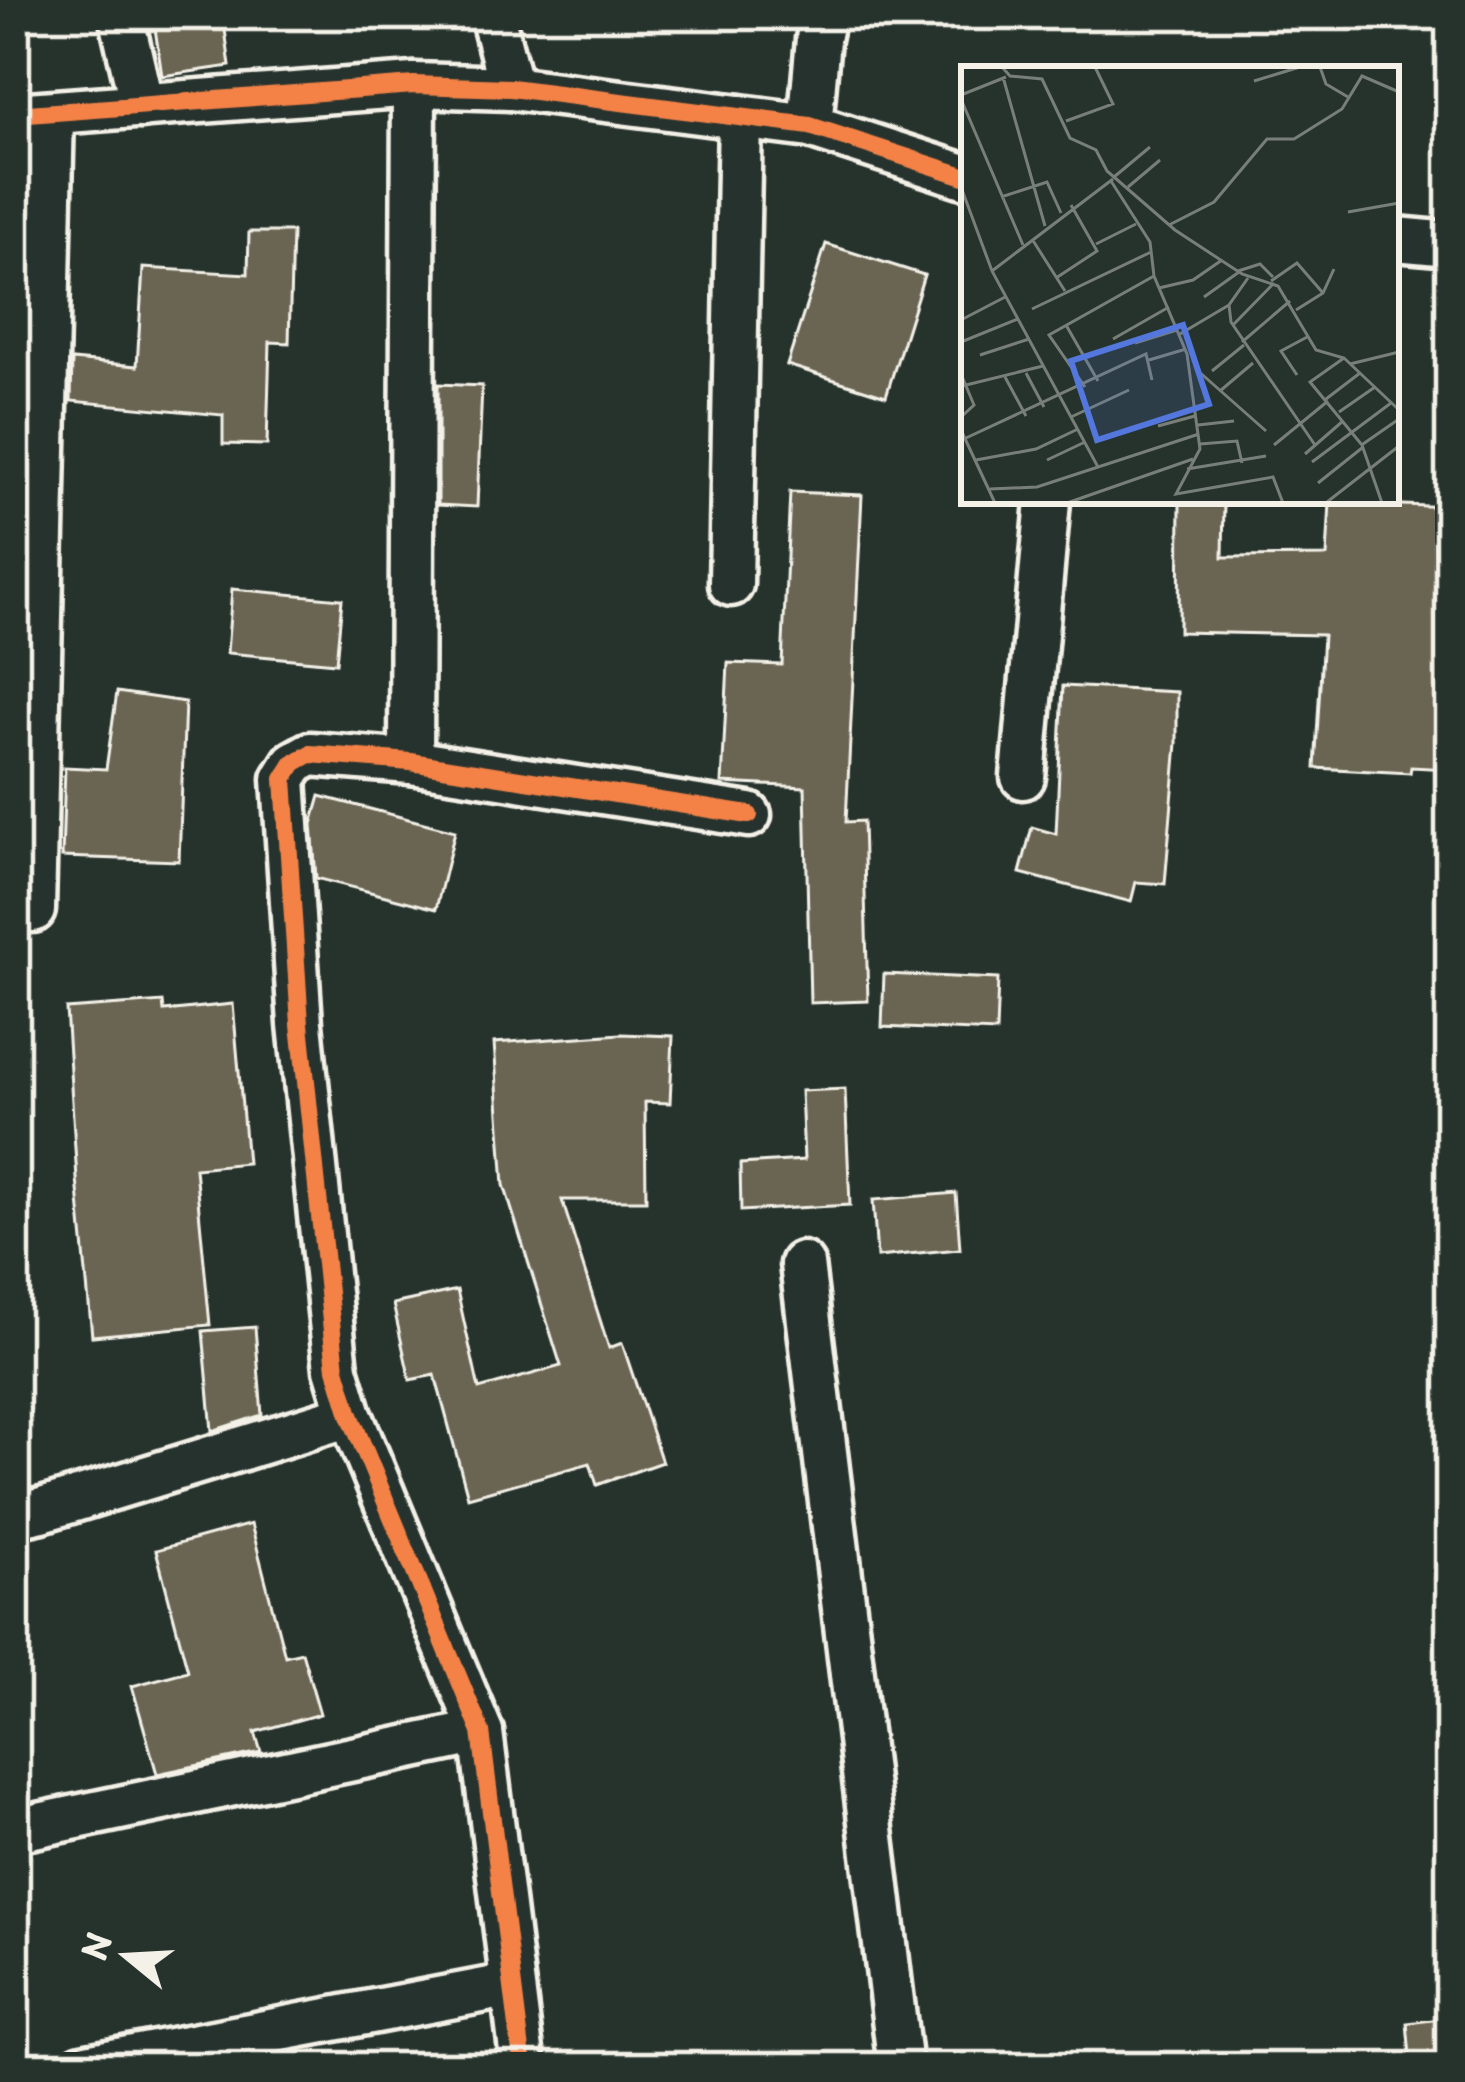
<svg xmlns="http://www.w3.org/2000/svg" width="1465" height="2082" viewBox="0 0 1465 2082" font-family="'Playpen Sans',sans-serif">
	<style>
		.building { fill: #6a6553; stroke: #f4f1e8; stroke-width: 3 }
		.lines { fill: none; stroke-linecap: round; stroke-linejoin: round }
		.street-casing { stroke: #f4f1e8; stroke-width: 51 }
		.street { stroke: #26332d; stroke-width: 42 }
		.cycleway-casing { stroke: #26332d; stroke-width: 26 }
		.cycleway { stroke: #f48246; stroke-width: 18 }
		.inset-road { fill: none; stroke: #787f78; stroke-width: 3 }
		.view { fill: #5377dc; fill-opacity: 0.15; stroke: #5377dc; stroke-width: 6 }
		.inset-edge { fill: none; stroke: #f4f1e8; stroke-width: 6 }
	</style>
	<rect width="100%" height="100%" fill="#26332d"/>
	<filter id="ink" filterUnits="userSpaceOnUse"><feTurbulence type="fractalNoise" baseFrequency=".00833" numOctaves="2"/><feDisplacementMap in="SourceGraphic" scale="24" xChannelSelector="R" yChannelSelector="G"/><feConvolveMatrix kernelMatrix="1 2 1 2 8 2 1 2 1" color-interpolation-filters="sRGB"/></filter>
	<g filter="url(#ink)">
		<g class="building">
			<polygon points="153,15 223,15 230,66 162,76"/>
			<polygon points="249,232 292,232 289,343 270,342 267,445 223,444 223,415 71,401 72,360 137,366 143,268 248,274"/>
			<polygon points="826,244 924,275 886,396 787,365"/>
			<polygon points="438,384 482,386 477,507 438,505"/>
			<polygon points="790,492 862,495 846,822 863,821 868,1001 810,1003 805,787 722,783 728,663 782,665"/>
			<polygon points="1180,501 1224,501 1223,557 1327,556 1330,502 1450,507 1450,769 1411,767 1410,773 1315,768 1323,635 1179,632"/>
			<polygon points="232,589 342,599 336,663 227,653"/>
			<polygon points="1063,686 1177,692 1177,743 1165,884 1136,882 1131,902 1020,873 1032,827 1056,834"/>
			<polygon points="117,692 185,702 179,861 62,857 65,767 106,769"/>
			<polygon points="320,796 455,831 436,909 316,878 312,824"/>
			<polygon points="884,974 998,979 996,1032 882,1027"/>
			<polygon points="163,1002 164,1011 233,1004 247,1163 195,1168 210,1325 92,1336 77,1179 66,1009"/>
			<polygon points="621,1034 673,1036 670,1103 645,1102 646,1200 562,1200 609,1348 622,1343 662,1462 597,1485 590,1463 468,1497 435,1375 410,1380 393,1304 457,1290 479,1389 561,1366 504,1185 494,1043"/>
			<polygon points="845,1089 850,1205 741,1211 740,1164 804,1160 801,1091"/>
			<polygon points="956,1193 960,1249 877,1257 873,1200"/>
			<polygon points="255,1327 262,1415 212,1431 203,1331"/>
			<polygon points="251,1524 285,1656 302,1652 320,1714 255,1732 261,1752 157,1774 132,1686 188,1671 156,1550"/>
			<polygon points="1450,2018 1450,2067 1411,2067 1407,2023"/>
		</g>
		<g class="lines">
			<defs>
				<g id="street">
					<polyline points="121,15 142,106"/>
					<polyline points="492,15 511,88"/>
					<polyline points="15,115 414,85 511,88 810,126 964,176"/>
					<polyline points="810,126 818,39 823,15"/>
					<polyline points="1396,239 1450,244"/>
					<polyline points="731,584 740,117"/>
					<polyline points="411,762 414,85"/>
					<polyline points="1023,777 1048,501"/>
					<polyline points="33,910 52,113"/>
					<polyline points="802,1264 900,2067"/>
					<polyline points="15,1516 42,1510 350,1415"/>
					<polyline points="15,1830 481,1732"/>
					<polyline points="82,2067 512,1985"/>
					<polyline points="523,2067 481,1732 350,1415 336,1369 300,1024 284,779 294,763 310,754 411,762 749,815"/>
				</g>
			</defs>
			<use href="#street" class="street-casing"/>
			<use href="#street" class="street"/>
			<defs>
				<g id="cycleway">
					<polyline points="15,115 414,85 511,88 810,126 964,176"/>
					<polyline points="523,2067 481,1732 350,1415 336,1369 300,1024 284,779 294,763 310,754 411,762 749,815"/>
				</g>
			</defs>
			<use href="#cycleway" class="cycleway-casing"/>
			<use href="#cycleway" class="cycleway"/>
		</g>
	</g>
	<g transform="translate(961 66)">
		<rect width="438" height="438" fill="#26332d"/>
		<path class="inset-road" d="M41,1L49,10L81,13L109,72L135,84L146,105L214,164L281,208L317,220L355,284L383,292L438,344M359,1L365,18L387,31M42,11L84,160M293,15L339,1M0,29L45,11M0,33L62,179M105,55L152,38L134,1M153,111L189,81M150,115L189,176L193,210L226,288L239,383L215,428L312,411L322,437M0,121L31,205L137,401M167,121L199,94M40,131L86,116L100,147M387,146L438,137M208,159L253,136L306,73H333L381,43L401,10L438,26M71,173L104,225M135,178L175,158M31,205L152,113M277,205L299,198L312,211M95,212L136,185L110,139M287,212L268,239L270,256L354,379M310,215L336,197L362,227M198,222L232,214L261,194M243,231L278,206M71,243L190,186M335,244L362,227L373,203M0,254L46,230M105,259L137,315M272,259L313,217M219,268L268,239M152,273L208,241M0,276L57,253M281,276L329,235M174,277L216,264M19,289L68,273M383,292L349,316L401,379L421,437M188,294L225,283M389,298L438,286M236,304L305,365M251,305L283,279M65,307L83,341M0,308L13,339L0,351M336,309L320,285L348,270M44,311L65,350M1,320L82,300M124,321L88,269L193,210M259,325L292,297M365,333L399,307M378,346L414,321M110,351L168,324M237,359L273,355M197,360L234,350M0,364L34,437M5,372L185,288L191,314M239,378L276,375L281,397M402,378L438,353M313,379L367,335M344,388L382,355M15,394L75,383L117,363M86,394L124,376M351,396L430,337M226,403L305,390M357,417L401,382M29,423L76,421L238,368M366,436L438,380M106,437L232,393"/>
		<path class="view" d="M222,259L248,338L136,374L110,295Z"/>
		<rect width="438" height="438" class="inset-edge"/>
	</g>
	<rect width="1465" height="2082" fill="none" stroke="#26332d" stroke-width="60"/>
	<rect x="30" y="30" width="1405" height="2022" fill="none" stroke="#f4f1e8" stroke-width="4.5" filter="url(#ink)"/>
	<g transform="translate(126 1956) rotate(288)" stroke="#26332d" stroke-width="9" paint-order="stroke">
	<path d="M0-9L21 45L0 30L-21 45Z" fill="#f4f1e8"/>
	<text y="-18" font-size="33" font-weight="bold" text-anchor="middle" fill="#f4f1e8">N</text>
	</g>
</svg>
